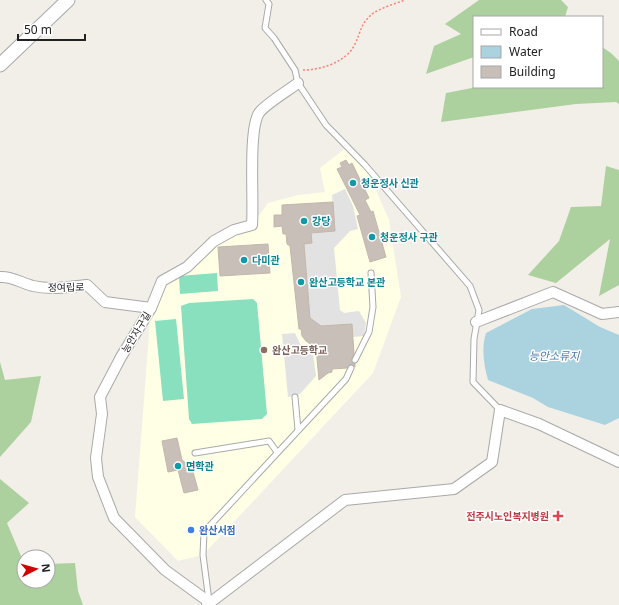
<svg xmlns="http://www.w3.org/2000/svg" width="619" height="605" viewBox="0 0 619 605" font-family="'Noto Sans','Noto Sans KR',sans-serif">
	<style>
		.education { fill: #ffffe5 }
		.forest { fill: #add19e }
		.pitch { fill: #88e0be }
		.parking { fill: #e2e2e2 }
		.water { fill: #aad3df }
		.building { fill: #c7bfb8; stroke: #c4b6ab }
		.lines { fill: none; stroke-linecap: round; stroke-linejoin: round }
		.service-casing { stroke: #a9a9a9; stroke-width: 7 }
		.minor-casing { stroke: #a9a9a9; stroke-width: 12 }
		.tertiary-casing { stroke: #a9a9a9; stroke-width: 15 }
		.path { stroke: #fa8072; stroke-width: 1.5; stroke-dasharray: 2 2; stroke-linecap: butt }
		.service { stroke: #fff; stroke-width: 5 }
		.minor { stroke: #fff; stroke-width: 10 }
		.tertiary { stroke: #fff; stroke-width: 13 }
		.culture-dot { fill: #0f9aa8; stroke: #fff; stroke-width: 1.5 }
		.education-dot { fill: #8d6e63; stroke: #fff; stroke-width: 1.5 }
		.health-dot { fill: #e0444e; stroke: #fff; stroke-width: 1.5 }
		.shop-dot { fill: #3f7fe0; stroke: #fff; stroke-width: 1.5 }
		.labels { text-anchor: middle; dominant-baseline: central; stroke-width: 3; stroke-linejoin: round; paint-order: stroke }
		.culture-label { font-size: 10px; font-weight: bold; fill: #0d838f; stroke: #fff; text-anchor: start }
		.street-label { font-size: 10px; fill: #222; stroke: #fff }
		.education-label { font-size: 10px; font-weight: bold; fill: #785e54; stroke: #fff; text-anchor: start }
		.health-label { font-size: 10px; font-weight: bold; fill: #be3a42; stroke: #fff; text-anchor: end }
		.shop-label { font-size: 10px; font-weight: bold; fill: #366cbe; stroke: #fff; text-anchor: start }
		.water-label { font-size: 11px; font-style: italic; fill: #4a7aab; stroke: #fff }
	</style>
	<rect width="100%" height="100%" fill="#f2efe9"/>
	<polygon class="education" points="347,147 365,165 389,220 401,297 373,373 203,555 178,561 135,517 151,308 166,279 206,249 252,225 268,203 298,195 325,192 320,168"/>
	<g class="forest">
		<polygon points="479,0 561,0 568,7 565,17 474,17 474,57 426,74 434,46 461,34 445,24"/>
		<polygon points="602,47 611,53 619,61 619,104 616,102 576,104 441,122 446,93 477,87 602,87"/>
		<polygon points="606,166 619,170 619,285 599,296 610,239 556,283 528,275 559,241 571,207 601,206"/>
		<polygon points="0,362 5,380 41,376 31,422 0,457"/>
		<polygon points="0,479 29,503 7,523 24,563 24,581 48,581 48,564 75,563 78,591 83,605 0,605"/>
	</g>
	<g class="pitch">
		<polygon points="217,273 218,291 180,294 179,276"/>
		<polygon points="253,299 257,303 267,414 262,419 192,424 189,419 181,306 189,303"/>
		<polygon points="176,319 184,399 163,401 155,321"/>
	</g>
	<g class="parking">
		<polygon points="345,189 353,206 358,229 350,231 334,248 340,310 344,313 359,311 366,323 364,336 353,337 352,324 321,326 310,318 304,244 312,243 311,233 335,231 332,195"/>
		<polygon points="295,333 300,344 306,350 313,353 316,376 300,394 288,397 282,334"/>
	</g>
	<path class="water" d="M564,305L600,327L619,335V418L605,425L548,407L533,398L488,380C484,365 481,349 486,333L532,309Z"/>
	<g class="building">
		<polygon points="346,160 349,165 352,163 369,198 365,200 371,212 373,211 386,257 370,262 357,216 360,215 337,169 342,167 340,163"/>
		<polygon points="333,202 335,231 311,233 312,243 304,244 310,318 321,326 352,324 354,353 351,361 355,364 355,367 351,364 347,368 332,369 332,372 328,373 319,380 316,348 306,341 302,336 301,329 299,329 290,246 287,244 286,234 283,234 282,226 274,227 274,215 282,215 282,205"/>
		<polygon points="268,244 270,273 220,276 218,247"/>
		<polygon points="177,438 182,460 192,468 198,490 184,493 178,470 168,472 162,441"/>
	</g>
	<g class="lines">
		<defs>
			<g id="service">
				<polyline points="266,0 269,4 265,28 274,38 295,70 298,83 326,125 365,165 470,286 479,310 474,339 473,382 500,410"/>
				<polyline points="355,360 369,332 373,307 371,273"/>
				<polyline points="295,397 298,430"/>
				<polyline points="195,453 269,441 277,452"/>
				<polyline points="209,601 203,555 204,532 346,379 351,368"/>
			</g>
			<g id="minor">
				<path d="M0,277C12,276 21,283 33,286C51,290 69,287 87,285L105,302L151,308"/>
				<polyline points="476,322 553,292 602,314 619,312"/>
				<path d="M209,602L165,570L114,518L98,477L96,458L102,414L100,397L121,357L151,308L162,281L187,267L214,241L234,230L252,225C254,201 248,130 259,113C264,105 289,90 298,83"/>
				<polyline points="207,605 345,500 454,489 492,462 500,410 539,424 619,462"/>
			</g>
			<polyline id="tertiary" points="0,65 68,0"/>
		</defs>
		<use href="#service" class="service-casing"/>
		<use href="#minor" class="minor-casing"/>
		<use href="#tertiary" class="tertiary-casing"/>
		<path class="path" d="M303,70C321,70 347,62 355,44C361,32 360,25 371,15C379,8 395,4 405,0"/>
		<use href="#service" class="service"/>
		<use href="#minor" class="minor"/>
		<use href="#tertiary" class="tertiary"/>
	</g>
	<g class="culture-dot">
		<circle cx="353" cy="183" r="4"/>
		<circle cx="304" cy="221" r="4"/>
		<circle cx="372" cy="237" r="4"/>
		<circle cx="244" cy="260" r="4"/>
		<circle cx="301" cy="282" r="4"/>
		<circle cx="178" cy="466" r="4"/>
	</g>
	<circle class="education-dot" cx="264" cy="350" r="4"/>
	<path class="health-dot" d="M556 510h4v4h4v4h-4v4h-4v-4h-4v-4h4z"/>
	<circle class="shop-dot" cx="191" cy="530" r="4"/>
	<g class="labels">
		<g class="culture-label">
			<text x="361" y="183">청운정사 신관</text>
			<text x="312" y="221">강당</text>
			<text x="380" y="237">청운정사 구관</text>
			<text x="252" y="260">다미관</text>
			<text x="309" y="282">완산고등학교 본관</text>
			<text x="186" y="466">면학관</text>
		</g>
		<g class="street-label">
			<text transform="translate(66 287) rotate(-1)">정여립로</text>
			<text transform="translate(136 332) rotate(-59)">능안자구길</text>
		</g>
		<g class="education-label">
			<text x="272" y="350">완산고등학교</text>
		</g>
		<g class="health-label">
			<text x="549" y="516">전주시노인복지병원</text>
		</g>
		<g class="shop-label">
			<text x="199" y="530">완산서점</text>
		</g>
		<g class="water-label">
			<text x="554" y="355">능안소류지</text>
		</g>
	</g>
	<rect x="473" y="16" width="130" height="72" fill="#ffffff" stroke="#a7a7a7"/>
	<rect x="481" y="29" width="20" height="6" fill="#ffffff" stroke="#a7a7a7"/>
	<text x="509" y="36" font-size="12" fill="#222222">Road</text>
	<rect x="481" y="46" width="20" height="12" fill="#aad3df" stroke="#a7a7a7"/>
	<text x="509" y="56" font-size="12" fill="#222222">Water</text>
	<rect x="481" y="66" width="20" height="12" fill="#c7bfb8" stroke="#a7a7a7"/>
	<text x="509" y="76" font-size="12" fill="#222222">Building</text>
	<g transform="translate(36 569) rotate(84)"><circle r="19" fill="#ffffff" stroke="#a7a7a7"/>
	<path d="M0-3L7 15L0 10L-7 15Z" fill="#d40000"/>
	<text y="-6" font-size="11" font-weight="bold" text-anchor="middle" fill="#222222">N</text>
	</g>
	<path d="M18 34v6h67v-6" fill="none" stroke="#222222" stroke-width="2"/>
	<text x="24" y="34" font-size="12" fill="#222222" stroke="#ffffff" stroke-width="3" paint-order="stroke">50 m</text>
</svg>
